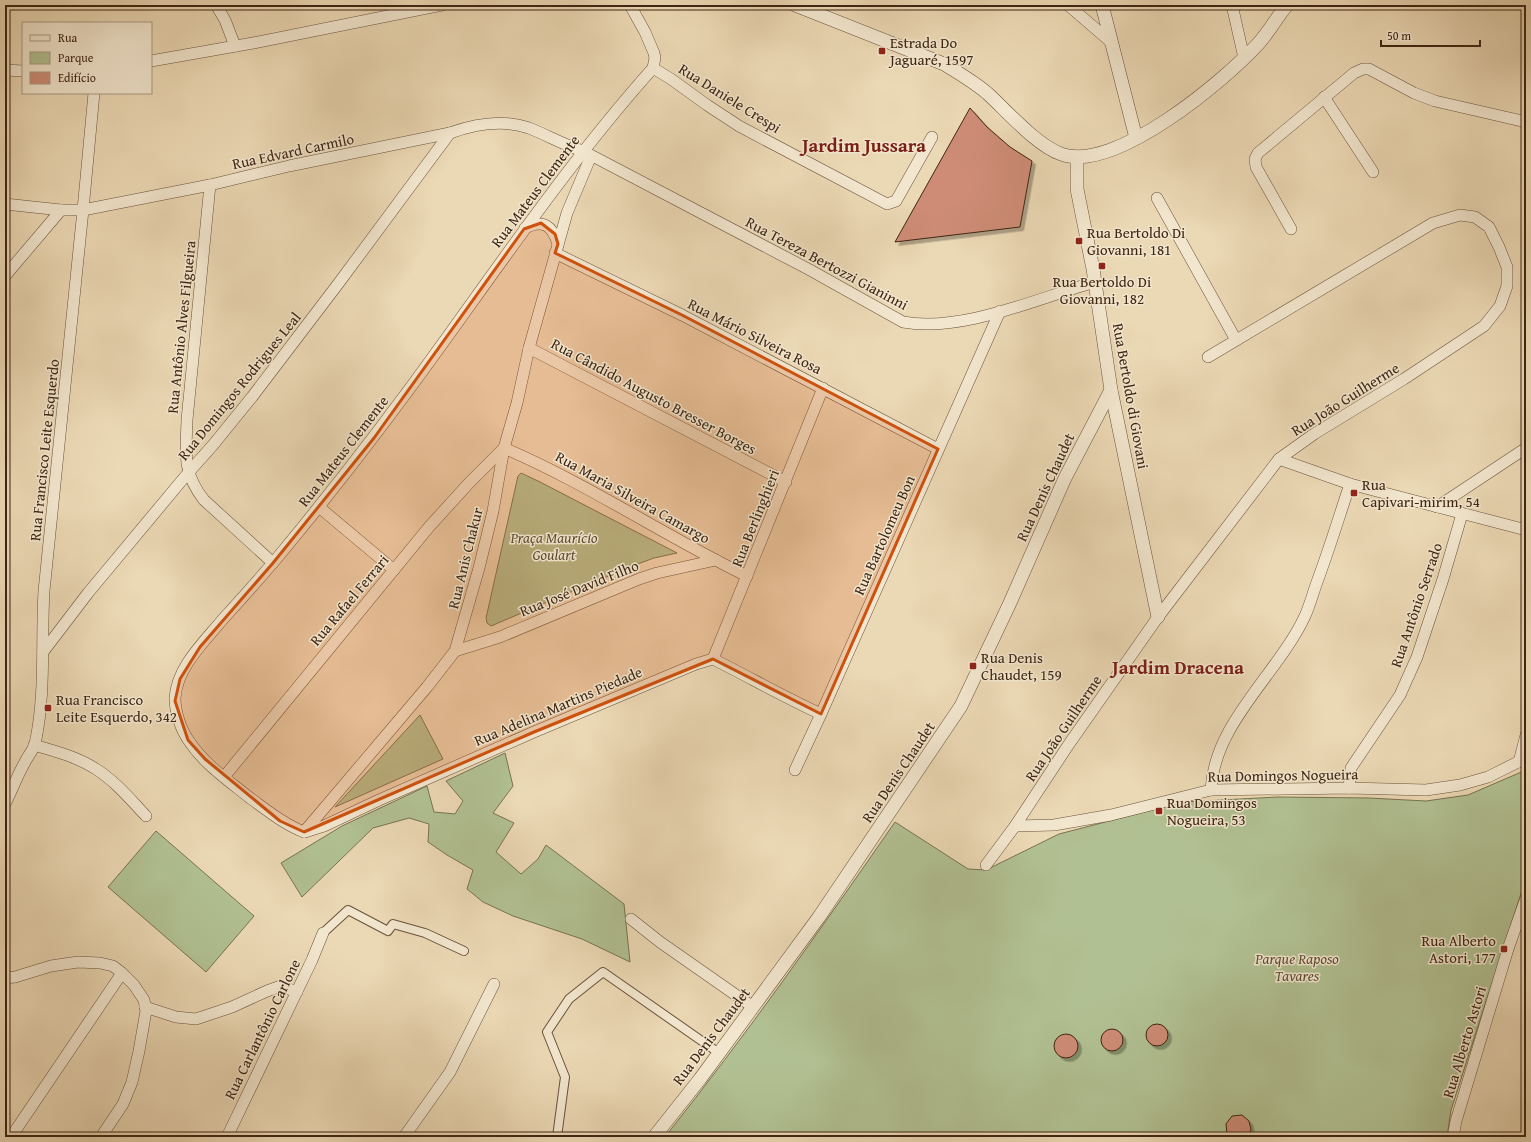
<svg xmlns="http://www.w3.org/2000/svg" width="1531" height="1142" viewBox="0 0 1531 1142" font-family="'Gentium Book Plus',serif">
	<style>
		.green { fill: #b1c092; stroke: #787252 }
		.building { fill: #ce8c76; stroke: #3f2513; filter: url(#shadow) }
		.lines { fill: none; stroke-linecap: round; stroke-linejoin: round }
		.pedestrian-casing { stroke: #6a523b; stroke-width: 10 }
		.minor-casing { stroke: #6a523b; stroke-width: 12 }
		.tertiary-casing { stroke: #6a523b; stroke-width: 14 }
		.pedestrian { stroke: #f2e6ce; stroke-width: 8 }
		.minor { stroke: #f2e6ce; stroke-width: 11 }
		.tertiary { stroke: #f2e6ce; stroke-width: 13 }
		.marked { fill: #cf510d; fill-opacity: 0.2; stroke: #cf510d; stroke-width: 3; stroke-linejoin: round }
		.poi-dot { fill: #8f2418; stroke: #f2e6ce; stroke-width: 1.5 }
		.labels { text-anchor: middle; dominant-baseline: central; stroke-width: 3; stroke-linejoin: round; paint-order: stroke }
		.poi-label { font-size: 15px; fill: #3f2513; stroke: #f2e6ce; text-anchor: start }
		.street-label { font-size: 15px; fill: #3f2513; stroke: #f2e6ce }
		.park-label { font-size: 15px; font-style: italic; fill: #5c4c33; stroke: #f2e6ce }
		.district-label { font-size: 19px; font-weight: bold; fill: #7a1f14; stroke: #f2e6ce }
	</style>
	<defs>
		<filter id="shadow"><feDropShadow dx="3.5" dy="3.5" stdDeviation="0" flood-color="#0004"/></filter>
	</defs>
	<rect width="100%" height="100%" fill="#ebd8b4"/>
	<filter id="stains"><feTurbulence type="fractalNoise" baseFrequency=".005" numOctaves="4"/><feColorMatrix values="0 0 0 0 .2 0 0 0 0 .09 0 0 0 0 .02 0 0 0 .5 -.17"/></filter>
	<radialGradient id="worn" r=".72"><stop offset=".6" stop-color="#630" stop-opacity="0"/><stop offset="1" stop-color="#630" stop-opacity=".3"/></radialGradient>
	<g class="green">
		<polygon points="521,473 540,482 677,553 654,558 632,566 491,626 487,623 486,618 518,476"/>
		<polygon points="420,715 443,759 335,807"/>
		<polygon points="505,753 513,786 493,813 514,823 496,852 521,874 538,859 546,845 624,904 630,962 582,939 513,916 483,902 467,889 473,870 447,855 428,842 429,824 409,818 373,828 302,897 281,863 342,826 427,786 434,812 455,814 463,801 446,781"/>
		<path d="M1526,770V878L1451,1110L1447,1137H665C746,1035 821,929 895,822L968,869L986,870L1059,834L1183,802L1278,797L1369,798L1426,801L1468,795Z"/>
		<polygon points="156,831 254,916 206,972 108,887"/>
	</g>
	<g class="building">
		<polygon points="970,108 987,127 1010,147 1032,161 1020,227 895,242"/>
		<circle cx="1157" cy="1035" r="11"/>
		<circle cx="1112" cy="1040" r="11"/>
		<circle cx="1066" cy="1046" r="12"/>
		<polygon points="1242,1115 1249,1121 1251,1130 1247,1137 1232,1137 1227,1134 1226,1124 1232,1116"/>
	</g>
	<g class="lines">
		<defs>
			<g id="pedestrian">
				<polyline points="323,933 348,910 388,931 393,924 425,933 464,951"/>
				<polyline points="557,1137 565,1077 547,1032 569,999 603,972 719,1053"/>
			</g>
			<g id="minor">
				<polyline points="216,5 225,20 235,46"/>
				<polyline points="1068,5 1111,42"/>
				<polyline points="1232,5 1244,58"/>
				<polyline points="151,61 253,43 442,5"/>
				<polyline points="653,68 671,79 707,105 739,126 887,204 896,201 932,137"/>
				<polyline points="5,70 23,71"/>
				<polyline points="1324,97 1373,172"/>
				<path d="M210,185L187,420C186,453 182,472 204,500L273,563"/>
				<polyline points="1157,198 1236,340"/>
				<path d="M5,204L61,210H83L210,185L289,166L450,133C475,124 503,119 529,128C547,135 564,145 583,151L810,270L903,322C962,333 1038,298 1095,282"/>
				<path d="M525,228C543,219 552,225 558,244"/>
				<polyline points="1291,229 1256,167 1255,159 1258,153 1354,73 1363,69 1369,69 1414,93 1435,101 1526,122"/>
				<polyline points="555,253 682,315 938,449"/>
				<polyline points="5,276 61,210"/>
				<polyline points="529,348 786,482"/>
				<polyline points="1279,459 1350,484 1526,530"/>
				<polyline points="319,507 394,570"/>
				<polyline points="1437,507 1526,448"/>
				<polyline points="455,651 500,637 639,579 657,573 716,560"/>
				<polyline points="43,652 88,593 188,473 213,445 252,397 338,284 450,133"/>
				<polyline points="713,659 823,388"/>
				<path d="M34,745C55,751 77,757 96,769C115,781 130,799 146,816"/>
				<polyline points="1519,762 1526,735"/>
				<polyline points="795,770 821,714 1000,311"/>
				<path d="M224,777L429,527L469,483L504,448C588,484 665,536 747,576"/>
				<polyline points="1349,788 1351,768 1400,695 1417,657 1443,579 1462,514"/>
				<path d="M1211,790C1214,723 1278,674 1305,616C1310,605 1313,593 1317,582C1329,550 1339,517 1350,484"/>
				<path d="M5,804C12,790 17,776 25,762C28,756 33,750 35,744C46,694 41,642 44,591L83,210L94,93"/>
				<polyline points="1015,826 1054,825 1111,815 1211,790 1349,788 1426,790 1460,785 1488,777 1526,758"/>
				<path d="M304,832C284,824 268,811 250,798C229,781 204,764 189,741C181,730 175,712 175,698C177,667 204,642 223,619C243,597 263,575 282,552C340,482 395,410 448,336C514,244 578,152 653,68L655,58L654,53L645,32L630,5"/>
				<polyline points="304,832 427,687 455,651 479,568 493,511 504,448 517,403 529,348 567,213 591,156"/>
				<path d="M305,832L324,826L379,800L534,732L696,664L713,659C749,677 784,697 821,714"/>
				<polyline points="986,865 1015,826 1069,744 1158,617 1279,459 1314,434 1404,379 1484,326 1500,306 1507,286 1507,267 1499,247 1489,227 1475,217 1460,215 1433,223 1208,357"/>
				<polyline points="631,919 660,942 753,1007"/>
				<polyline points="5,978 15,977 51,966 78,962 100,963 113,966 122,973 134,985 144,1000 146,1011 139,1051 132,1082 123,1104 101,1137"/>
				<polyline points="145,1007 176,1017 196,1019 232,1007 267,991 281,986 297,992"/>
				<polyline points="11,1137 122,973"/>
				<polyline points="227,1137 312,960 323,933"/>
				<polyline points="404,1137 450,1072 494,984"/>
				<polyline points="1453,1137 1456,1121 1508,949 1526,898"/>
			</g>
			<g id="tertiary">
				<path d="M795,5L944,64C959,73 974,82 987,93C1007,111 1036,145 1061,154C1114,174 1225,80 1258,44C1269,32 1277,17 1287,5"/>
				<polyline points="1102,5 1136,138"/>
				<polyline points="1077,157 1077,189 1093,269 1111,390 1158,617"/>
				<polyline points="654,1137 700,1079 819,917 961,706 1009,605 1065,478 1111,390"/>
			</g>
		</defs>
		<use href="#pedestrian" class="pedestrian-casing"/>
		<use href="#minor" class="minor-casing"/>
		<use href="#tertiary" class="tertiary-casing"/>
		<use href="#pedestrian" class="pedestrian"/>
		<use href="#minor" class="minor"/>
		<use href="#tertiary" class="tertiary"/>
	</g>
	<path class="marked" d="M541,223L555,234L558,244L555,253L682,315L938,449L821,714L713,659L534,732L304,832L280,821L205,759L188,740L175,701L180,679L200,647L273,563L374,438L524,229Z"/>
	<g class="poi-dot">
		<rect x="878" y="47" width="8" height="8" rx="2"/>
		<rect x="1075" y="237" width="8" height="8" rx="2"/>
		<rect x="1098" y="262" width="8" height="8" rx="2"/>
		<rect x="1350" y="489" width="8" height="8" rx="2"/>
		<rect x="969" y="662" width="8" height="8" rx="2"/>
		<rect x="44" y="704" width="8" height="8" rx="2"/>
		<rect x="1155" y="807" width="8" height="8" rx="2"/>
		<rect x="1500" y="945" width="8" height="8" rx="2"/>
	</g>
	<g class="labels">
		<g class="poi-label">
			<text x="890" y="42">Estrada Do<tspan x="890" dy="17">Jaguaré, 1597</tspan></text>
			<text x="1087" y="232">Rua Bertoldo Di<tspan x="1087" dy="17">Giovanni, 181</tspan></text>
			<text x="1102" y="281" text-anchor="middle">Rua Bertoldo Di<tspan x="1102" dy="17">Giovanni, 182</tspan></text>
			<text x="1362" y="484">Rua<tspan x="1362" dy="17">Capivari-mirim, 54</tspan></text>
			<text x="981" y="657">Rua Denis<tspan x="981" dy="17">Chaudet, 159</tspan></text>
			<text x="56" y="699">Rua Francisco<tspan x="56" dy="17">Leite Esquerdo, 342</tspan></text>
			<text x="1167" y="802">Rua Domingos<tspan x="1167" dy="17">Nogueira, 53</tspan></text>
			<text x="1496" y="940" text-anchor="end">Rua Alberto<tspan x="1496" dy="17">Astori, 177</tspan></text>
		</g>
		<g class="street-label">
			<text transform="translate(730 98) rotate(32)">Rua Daniele Crespi</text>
			<text transform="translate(293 151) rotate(-12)">Rua Edvard Carmilo</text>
			<text transform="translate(535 191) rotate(-53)">Rua Mateus Clemente</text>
			<text transform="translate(827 263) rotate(28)">Rua Tereza Bertozzi Gianinni</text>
			<text transform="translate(181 327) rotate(-84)">Rua Antônio Alves Filgueira</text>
			<text transform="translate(755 336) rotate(27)">Rua Mário Silveira Rosa</text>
			<text transform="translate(239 386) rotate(-51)">Rua Domingos Rodrigues Leal</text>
			<text transform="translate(654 396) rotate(28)">Rua Cândido Augusto Bresser Borges</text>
			<text transform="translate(1131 396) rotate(80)">Rua Bertoldo di Giovani</text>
			<text transform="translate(1345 399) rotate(-32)">Rua João Guilherme</text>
			<text transform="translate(44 450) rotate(-84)">Rua Francisco Leite Esquerdo</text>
			<text transform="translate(343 451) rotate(-52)">Rua Mateus Clemente</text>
			<text transform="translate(1045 487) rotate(-65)">Rua Denis Chaudet</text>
			<text transform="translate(633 497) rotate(29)">Rua Maria Silveira Camargo</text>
			<text transform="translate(755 518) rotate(-68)">Rua Berlinghieri</text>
			<text transform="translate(884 535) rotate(-66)">Rua Bartolomeu Bon</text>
			<text transform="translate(465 558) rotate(-76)">Rua Anis Chakur</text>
			<text transform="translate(579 588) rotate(-22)">Rua José David Filho</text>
			<text transform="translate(349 600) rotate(-50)">Rua Rafael Ferrari</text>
			<text transform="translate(1416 605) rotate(-71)">Rua Antônio Serrado</text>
			<text transform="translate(558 706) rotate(-23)">Rua Adelina Martins Piedade</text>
			<text transform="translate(1063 728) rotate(-56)">Rua João Guilherme</text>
			<text transform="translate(898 772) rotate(-56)">Rua Denis Chaudet</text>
			<text transform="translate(1283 775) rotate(-1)">Rua Domingos Nogueira</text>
			<text transform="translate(262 1029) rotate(-64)">Rua Carlantônio Carlone</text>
			<text transform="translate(711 1036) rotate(-53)">Rua Denis Chaudet</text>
			<text transform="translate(1464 1042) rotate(-73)">Rua Alberto Astori</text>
		</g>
		<g class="park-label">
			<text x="554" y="537">Praça Maurício<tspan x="554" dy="17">Goulart</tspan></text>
			<text x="1297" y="958">Parque Raposo<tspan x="1297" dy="17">Tavares</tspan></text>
		</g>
		<g class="district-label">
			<text x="864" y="145">Jardim Jussara</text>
			<text x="1178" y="667">Jardim Dracena</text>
		</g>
	</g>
	<rect width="1531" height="1142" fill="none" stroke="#ebd8b4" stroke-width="20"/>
	<rect x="6" y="6" width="1519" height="1130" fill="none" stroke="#3f2513" stroke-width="2"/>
	<rect x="10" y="10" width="1511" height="1122" fill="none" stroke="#3f2513"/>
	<rect x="22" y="22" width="130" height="72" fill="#f2e6ce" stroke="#aa9983"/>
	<rect x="30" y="35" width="20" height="6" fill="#f2e6ce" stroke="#aa9983"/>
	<text x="58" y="42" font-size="12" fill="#3f2513">Rua</text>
	<rect x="30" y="52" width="20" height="12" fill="#b1c092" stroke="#aa9983"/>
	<text x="58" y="62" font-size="12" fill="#3f2513">Parque</text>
	<rect x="30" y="72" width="20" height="12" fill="#ce8c76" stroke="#aa9983"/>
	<text x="58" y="82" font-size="12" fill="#3f2513">Edifício</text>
	<path d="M1381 40v6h99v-6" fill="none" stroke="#3f2513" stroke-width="2"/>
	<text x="1387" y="40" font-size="12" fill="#3f2513" stroke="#f2e6ce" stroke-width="3" paint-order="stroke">50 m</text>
	<rect width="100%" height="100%" filter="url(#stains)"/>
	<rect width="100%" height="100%" fill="url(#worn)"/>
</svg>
